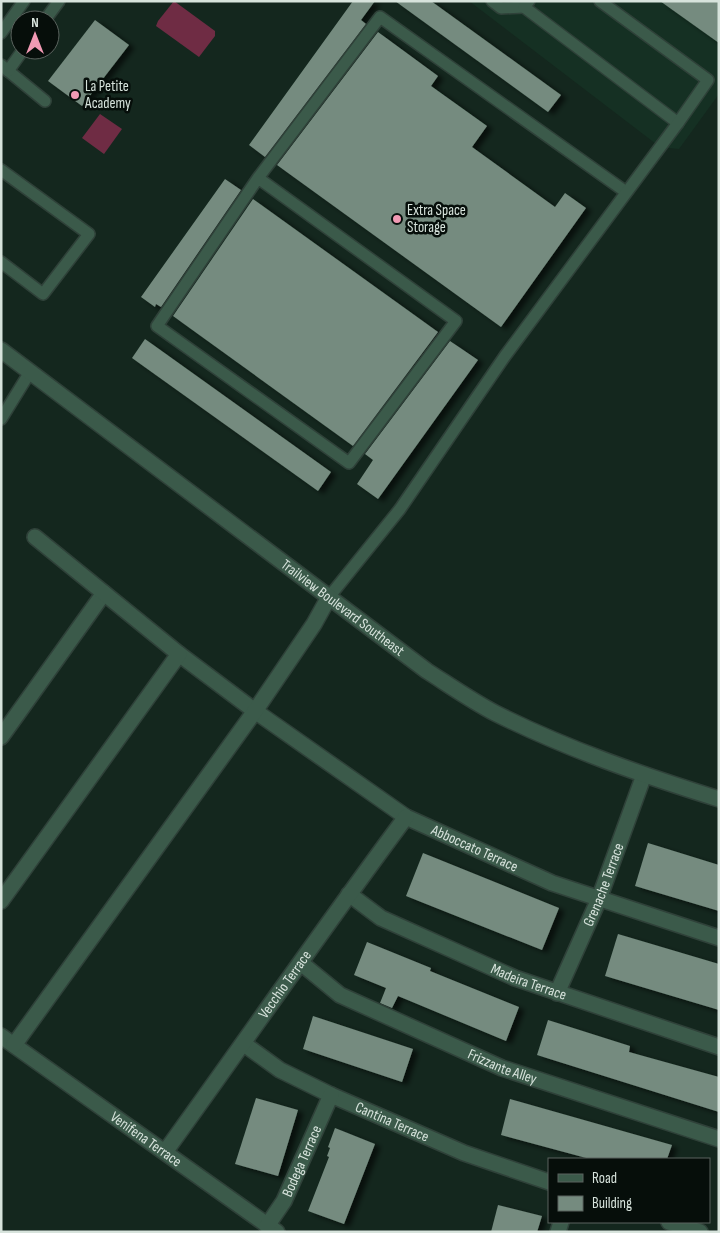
<svg xmlns="http://www.w3.org/2000/svg" width="720" height="1233" viewBox="0 0 720 1233" font-family="'Sofia Sans Condensed',sans-serif">
	<style>
		.built { fill: #153023 }
		.green { fill: #6f2c44 }
		.building { fill: #758b7f; filter: url(#shadow) }
		.lines { fill: none; stroke-linecap: round; stroke-linejoin: round }
		.service-casing { stroke: #2f4139; stroke-width: 14 }
		.minor-casing { stroke: #2f4139; stroke-width: 18 }
		.tertiary-casing { stroke: #2f4139; stroke-width: 18 }
		.service { stroke: #3b5a4a; stroke-width: 11 }
		.minor { stroke: #3b5a4a; stroke-width: 15 }
		.tertiary { stroke: #3b5a4a; stroke-width: 15 }
		.poi-dot { fill: #f19ab4; stroke: #060e0a; stroke-width: 2 }
		.labels { text-anchor: middle; dominant-baseline: central; stroke-width: 5; stroke-linejoin: round; paint-order: stroke }
		.poi-label { font-size: 15px; fill: #d7e3dc; stroke: #060e0a; text-anchor: start }
		.street-label { font-size: 15px; fill: #d7e3dc; stroke: #060e0a }
	</style>
	<defs>
		<filter id="shadow"><feDropShadow dx="5.5" dy="3" stdDeviation="2.5" flood-color="#0009"/></filter>
	</defs>
	<rect width="100%" height="100%" fill="#14271e"/>
	<polygon class="built" points="469,1 719,1 719,94 679,149 660,147"/>
	<g class="green">
		<polygon points="174,1 215,31 215,36 199,57 156,26 158,21"/>
		<polygon points="100,114 122,129 104,154 82,138"/>
	</g>
	<g class="building">
		<polygon points="353,1 375,1 361,20 366,24 265,157 249,145"/>
		<polygon points="395,1 431,1 561,95 548,112"/>
		<polygon points="660,1 719,1 719,43"/>
		<polygon points="95,20 129,45 82,106 48,81"/>
		<polygon points="378,32 438,76 431,86 487,126 472,147 555,207 565,193 586,208 501,327 277,165"/>
		<polygon points="225,179 241,190 161,307 156,304 155,307 141,297"/>
		<polygon points="253,199 438,332 353,446 173,316"/>
		<polygon points="145,339 331,472 318,491 132,358"/>
		<polygon points="450,341 478,360 378,499 357,484 373,460 365,454"/>
		<polygon points="648,843 719,865 719,911 635,886"/>
		<polygon points="423,853 559,908 542,950 406,896"/>
		<polygon points="618,934 719,964 719,1010 605,976"/>
		<polygon points="367,942 431,968 430,971 519,1007 506,1041 398,996 392,1008 380,1003 386,988 354,975"/>
		<polygon points="313,1016 413,1049 402,1082 303,1049"/>
		<polygon points="548,1020 630,1046 629,1052 719,1077 719,1112 537,1055"/>
		<polygon points="256,1098 298,1110 278,1176 235,1164"/>
		<polygon points="510,1099 672,1145 667,1159 590,1159 501,1135"/>
		<polygon points="335,1128 375,1144 344,1224 308,1211 329,1157 327,1156 330,1148 328,1147"/>
		<polygon points="498,1205 542,1216 537,1232 491,1232"/>
	</g>
	<g class="lines">
		<defs>
			<g id="service">
				<polyline points="492,1 501,8 524,7"/>
				<polyline points="529,1 524,7 678,123"/>
				<polyline points="45,20 59,1"/>
				<polyline points="1,33 24,1"/>
				<polyline points="1,65 45,101"/>
				<polyline points="8,71 23,50"/>
				<polyline points="1,170 89,234 43,294 1,262"/>
				<polyline points="258,178 157,326 349,463 456,321 258,178 380,17 626,192"/>
				<polyline points="1,419 30,372"/>
				<polyline points="329,597 400,509 505,356 678,123 708,80 600,1"/>
			</g>
			<g id="minor">
				<path id="s1" d="M179,654L255,711L406,817L552,883L719,938"/>
				<polyline points="1,737 104,593"/>
				<path id="s2" d="M349,894L381,918L515,978L719,1047"/>
				<polyline points="1,901 179,654 35,537"/>
				<path id="s3" d="M301,963L340,995L502,1068L719,1139"/>
				<path id="s4" d="M557,993L599,899L644,775"/>
				<path id="s5" d="M1,1036L277,1232"/>
				<path id="s6" d="M244,1044L280,1070L331,1095L464,1153L549,1182"/>
				<polyline points="14,1045 255,711 314,624 329,597"/>
				<path id="s7" d="M165,1152C246,1040 324,927 406,817"/>
				<polyline points="669,1222 700,1232"/>
				<path id="s8" d="M267,1226L284,1201L331,1095"/>
				<polyline points="558,1232 561,1222"/>
			</g>
			<g id="tertiary">
				<path id="s9" d="M1,350L427,671C449,685 472,701 495,713C567,749 642,775 719,799"/>
			</g>
		</defs>
		<use href="#service" class="service-casing"/>
		<use href="#minor" class="minor-casing"/>
		<use href="#tertiary" class="tertiary-casing"/>
		<use href="#service" class="service"/>
		<use href="#minor" class="minor"/>
		<use href="#tertiary" class="tertiary"/>
	</g>
	<g class="poi-dot">
		<circle cx="75" cy="95" r="5"/>
		<circle cx="397" cy="219" r="5"/>
	</g>
	<g class="labels">
		<g class="poi-label">
			<text x="85" y="86">La Petite<tspan x="85" dy="17">Academy</tspan></text>
			<text x="407" y="210">Extra Space<tspan x="407" dy="17">Storage</tspan></text>
		</g>
		<g class="street-label">
			<text stroke="none"><textPath href="#s9" startOffset="428">Trailview Boulevard Southeast</textPath></text>
			<text stroke="none"><textPath href="#s1" startOffset="355">Abboccato Terrace</textPath></text>
			<text stroke="none"><textPath href="#s4" startOffset="118">Grenache Terrace</textPath></text>
			<text stroke="none"><textPath href="#s2" startOffset="201">Madeira Terrace</textPath></text>
			<text stroke="none"><textPath href="#s7" startOffset="206">Vecchio Terrace</textPath></text>
			<text stroke="none"><textPath href="#s3" startOffset="228">Frizzante Alley</textPath></text>
			<text stroke="none"><textPath href="#s6" startOffset="168">Cantina Terrace</textPath></text>
			<text stroke="none"><textPath href="#s5" startOffset="178">Venifena Terrace</textPath></text>
			<text stroke="none"><textPath href="#s8" startOffset="74">Bodega Terrace</textPath></text>
		</g>
	</g>
	<rect width="720" height="1233" fill="none" stroke="#d7e3dc" stroke-width="5"/>
	<rect x="548" y="1158" width="162" height="65" fill="#060e0a" stroke="#5a635e"/>
	<rect x="558" y="1174" width="25" height="8" fill="#3b5a4a" stroke="#5a635e"/>
	<text x="592" y="1183" font-size="15" fill="#d7e3dc">Road</text>
	<rect x="558" y="1196" width="25" height="15" fill="#758b7f" stroke="#5a635e"/>
	<text x="592" y="1208" font-size="15" fill="#d7e3dc">Building</text>
	<g transform="translate(35 35)"><circle r="24" fill="#060e0a" stroke="#5a635e"/>
	<path d="M0-4L9 19L0 12L-9 19Z" fill="#f19ab4"/>
	<text y="-8" font-size="14" font-weight="bold" text-anchor="middle" fill="#d7e3dc">N</text>
	</g>
</svg>
